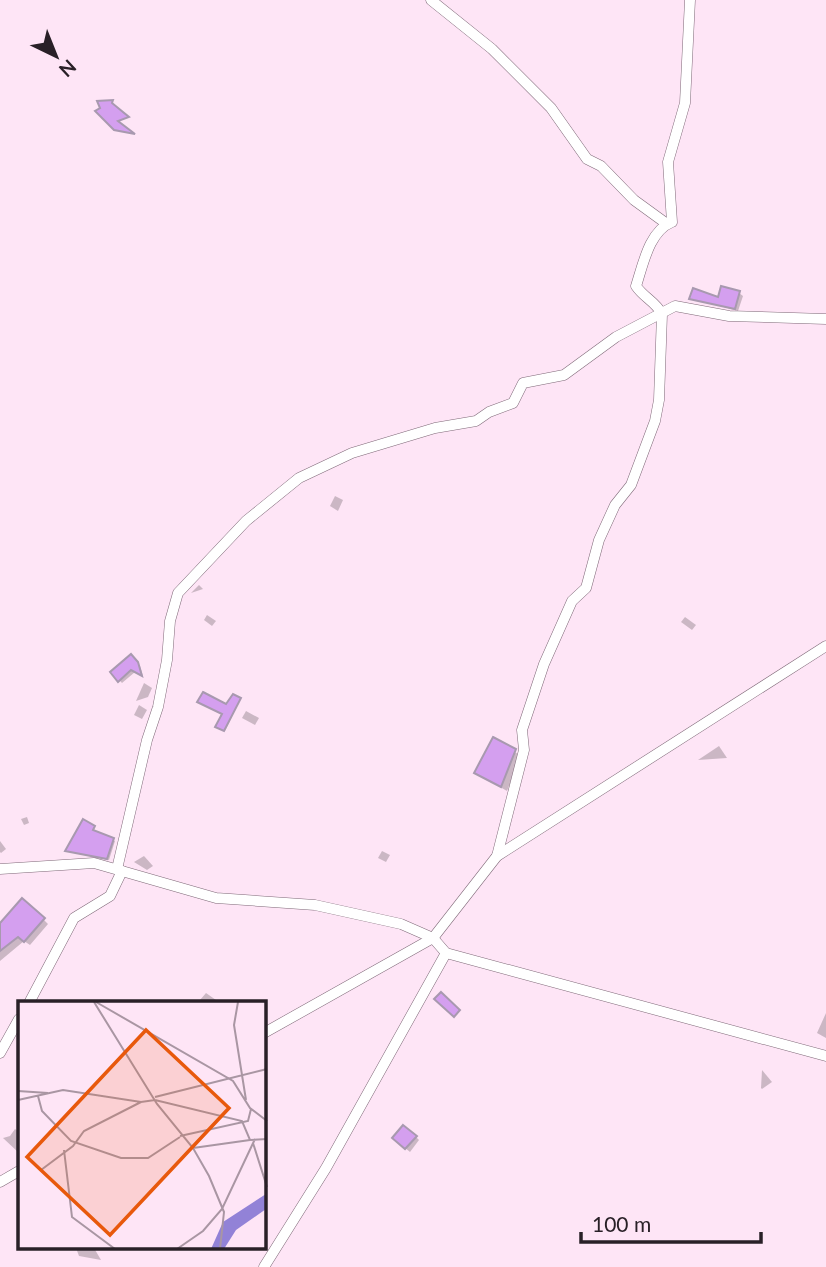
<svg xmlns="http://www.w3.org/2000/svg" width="826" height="1267" viewBox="0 0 826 1267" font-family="Lato,sans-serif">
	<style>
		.shadow { fill: #0003 }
		.building { fill: #d49fef; stroke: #a899af; stroke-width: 2 }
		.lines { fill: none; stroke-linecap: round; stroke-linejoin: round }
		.street-casing { stroke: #7f6978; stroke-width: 11 }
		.street { stroke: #fff; stroke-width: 10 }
		.inset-road { fill: none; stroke: #a996a3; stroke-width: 2 }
		.view { fill: #e8590c; fill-opacity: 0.15; stroke: #e8590c; stroke-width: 3.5 }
		.inset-edge { fill: none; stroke: #292027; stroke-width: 3.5 }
	</style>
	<rect width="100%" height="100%" fill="#fee5f6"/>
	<g class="shadow">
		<polygon points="739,293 743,296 738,311 691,298 720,299"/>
		<polygon points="335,496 343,500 338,511 330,506"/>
		<polygon points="199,585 203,589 191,593"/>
		<polygon points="207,615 216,621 212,626 204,620"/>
		<polygon points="685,617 696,625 692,630 681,622"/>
		<polygon points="131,657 140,666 143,676 135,672 122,683 112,672"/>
		<polygon points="144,683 152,688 148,697 136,701"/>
		<polygon points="240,700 225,731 219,728 226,707"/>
		<polygon points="139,705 147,710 142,719 134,715"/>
		<polygon points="246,711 259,718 255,725 242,718"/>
		<polygon points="494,739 521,756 507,791 476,773"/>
		<polygon points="719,746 727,758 698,760"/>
		<polygon points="27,817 29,823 24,825 21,819"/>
		<polygon points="94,827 94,832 115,841 109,860 67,851"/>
		<polygon points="0,841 6,849 1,853 0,852"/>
		<polygon points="382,851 390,855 386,862 378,858"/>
		<polygon points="144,856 153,866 147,870 134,862"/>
		<polygon points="43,919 48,924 30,945 24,941 0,961 0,938"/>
		<polygon points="206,993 216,1000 218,1003 204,1003 200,1000"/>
		<polygon points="826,1013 826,1038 817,1033"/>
		<polygon points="762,1070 772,1082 762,1089 761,1088"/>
		<polygon points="15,1129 19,1132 19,1153 3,1138 10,1136"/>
		<polygon points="416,1137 419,1140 410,1152 398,1142"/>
		<polygon points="76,1248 94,1248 101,1260 79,1256"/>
	</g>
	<g class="building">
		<polygon points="113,100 112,103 129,117 118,121 135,134 114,130 95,111 100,108 97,101"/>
		<polygon points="721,286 740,291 735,309 689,299 693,288 718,297"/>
		<polygon points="131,654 138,662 142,676 131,670 118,682 110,672"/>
		<polygon points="203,692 226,704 233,694 241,698 224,731 215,727 222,714 197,702"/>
		<polygon points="493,737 516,749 501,787 474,773"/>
		<polygon points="83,819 95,826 93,830 114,838 107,859 65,851"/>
		<polygon points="22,898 45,918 24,942 18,937 0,951 0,923"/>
		<polygon points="441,992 460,1010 454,1017 434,999"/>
		<polygon points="403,1125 417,1136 405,1149 392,1138"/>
	</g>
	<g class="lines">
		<defs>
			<g id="street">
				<polyline points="431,0 492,49 551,108 587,159 601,166 634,200 667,224"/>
				<path d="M497,856L524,750L522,730L544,664L572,601L586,588L599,540L615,505L631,485L655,421L659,400L662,314C655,301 644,298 636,286C643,265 649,231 672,222L668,162L685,103L690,0"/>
				<polyline points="0,869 94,863 216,898 315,905 401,924 433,938 446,953 826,1056"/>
				<polyline points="117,869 147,740 158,707 167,660 170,621 178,593 246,521 299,478 352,453 435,428 476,421 489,412 513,403 523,383 564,375 616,337 675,306 729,316 826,319"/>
				<polyline points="29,1003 74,918 110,896 122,871"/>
				<polyline points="264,1033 433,938 497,856 826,646"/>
				<polyline points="0,1053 19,1019"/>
				<polyline points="0,1182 19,1171"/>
				<polyline points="264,1267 326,1168 446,953"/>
			</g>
		</defs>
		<use href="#street" class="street-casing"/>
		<use href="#street" class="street"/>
	</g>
	<g transform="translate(18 1001)">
		<rect width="248" height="248" fill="#fee5f6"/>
		<path d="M248,193V208L218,229L206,248H193L205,221Z" fill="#9282d7"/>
		<path class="inset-road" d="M76,1L139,103L175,147L191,175L206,211L202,248M78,1L215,80L232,107L249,120M220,1L216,24L228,99M0,90L30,92M20,95L24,110L53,140L103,157H130L162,136M137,96L249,68M0,99L45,89L123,101L137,99L224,120L232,139L249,138M162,135L230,120L233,108M235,142L249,186M175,147L232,139M46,149L54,216L97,248M23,169L55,145L66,130L123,101M159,248L185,230L204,208L237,138"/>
		<path class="view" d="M128,29L211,107L92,234L9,156Z"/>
		<rect width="248" height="248" class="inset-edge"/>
	</g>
	<g transform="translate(56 56) rotate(137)" stroke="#fee5f6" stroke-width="5" paint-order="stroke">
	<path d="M0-5L12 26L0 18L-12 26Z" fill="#292027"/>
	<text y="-10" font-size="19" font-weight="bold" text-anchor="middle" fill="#292027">N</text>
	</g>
	<path d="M581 1232v10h180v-10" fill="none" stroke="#292027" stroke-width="3.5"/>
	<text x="592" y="1232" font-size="21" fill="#292027" stroke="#fee5f6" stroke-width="5" paint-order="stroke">100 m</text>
</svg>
